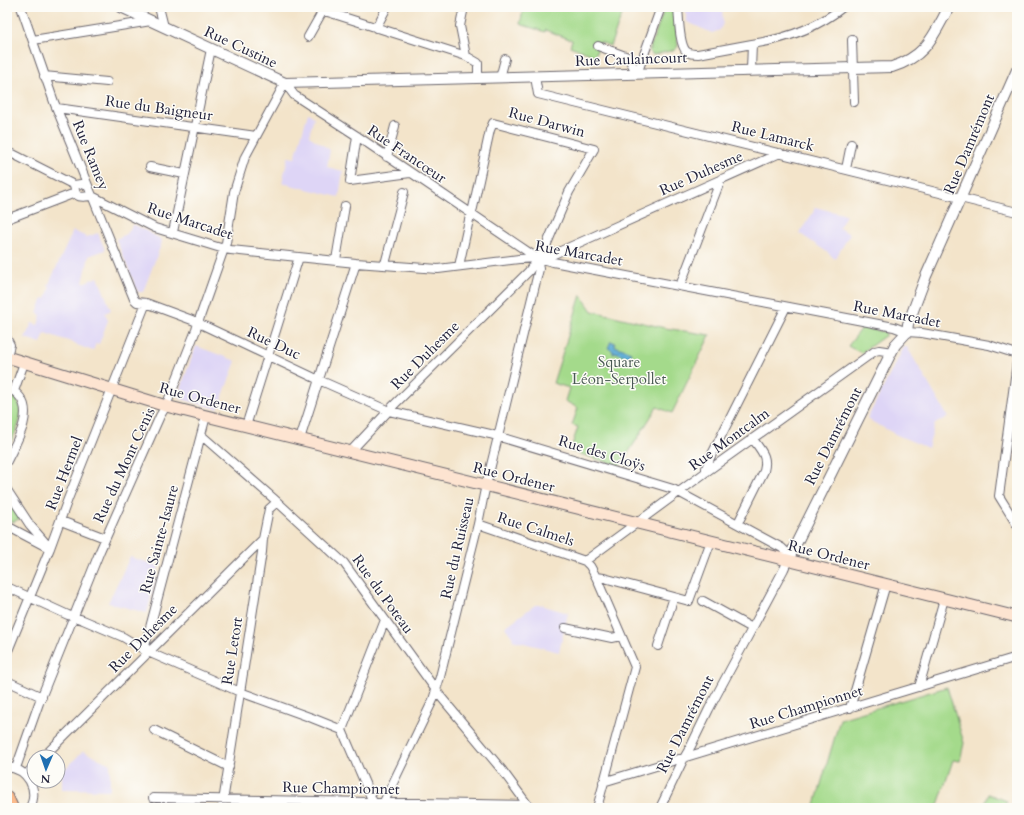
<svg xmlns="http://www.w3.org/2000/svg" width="1024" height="815" font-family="Cardo,serif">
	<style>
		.built { fill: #ded5f6 }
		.green { fill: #a4da8b; stroke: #637e63 }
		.water { fill: #5aaad4; stroke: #3e6688 }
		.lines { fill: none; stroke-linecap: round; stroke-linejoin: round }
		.minor-casing { stroke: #6b666d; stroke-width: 10 }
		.tertiary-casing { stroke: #6b666d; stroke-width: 12 }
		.secondary-casing { stroke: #6b666d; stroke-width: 13 }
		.primary-casing { stroke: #6b666d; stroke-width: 14 }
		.minor { stroke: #fff; stroke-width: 8 }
		.tertiary { stroke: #fff; stroke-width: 10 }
		.secondary { stroke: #fde4d1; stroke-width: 11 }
		.primary { stroke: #fbbb8d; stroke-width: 12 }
		.labels { text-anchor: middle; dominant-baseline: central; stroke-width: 3; stroke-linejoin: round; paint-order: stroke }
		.street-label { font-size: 15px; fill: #22223b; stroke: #fdfcf7 }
		.park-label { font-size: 15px; fill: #495953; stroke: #fdfcf7 }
	</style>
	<rect width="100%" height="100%" fill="#fdfcf7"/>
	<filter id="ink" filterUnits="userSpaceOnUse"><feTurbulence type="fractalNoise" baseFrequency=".025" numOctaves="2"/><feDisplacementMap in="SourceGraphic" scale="8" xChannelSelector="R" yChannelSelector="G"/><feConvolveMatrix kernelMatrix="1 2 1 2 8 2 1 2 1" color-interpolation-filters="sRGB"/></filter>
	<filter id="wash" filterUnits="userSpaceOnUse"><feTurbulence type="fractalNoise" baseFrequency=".012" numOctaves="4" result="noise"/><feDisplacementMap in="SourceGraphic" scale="16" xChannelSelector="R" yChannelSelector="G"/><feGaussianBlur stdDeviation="0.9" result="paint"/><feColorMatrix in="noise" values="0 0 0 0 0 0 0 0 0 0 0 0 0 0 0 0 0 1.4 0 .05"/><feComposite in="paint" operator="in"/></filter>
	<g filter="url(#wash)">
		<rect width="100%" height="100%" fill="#f3e4ca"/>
		<path class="built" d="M685,7h37l1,16 -3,7 -8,3 -25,-11z
			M308,113l6,4 -5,19 21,14 -3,17 16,4 -4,26 -57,-14 6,-26 7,1z
			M815,207l31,8 -7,13 11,6 -15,25 -8,-7 -28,-19 14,-20z
			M133,224l28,15 1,3 -19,50h-5l-22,-53 11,-5z
			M73,231l14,6 11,-4 7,17 -16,6 -6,27 15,-6 13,33 -6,3 3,7 -9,24 -3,-1 -3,8 -16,-6v-1l-32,-11 -4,10 -16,-5 7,-15 6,2 3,-10 -4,-2 6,-15 3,1 4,-12 -2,-1z
			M196,346l40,15 -18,48 -37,-10 -3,-4z
			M904,347h3l41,70 -13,7 -7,24 -31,-13 -30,-16z
			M130,557l29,9 -12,47 -39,-10z
			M542,603l2,3 24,7 -9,39 -47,-12 1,-2 -8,-11 30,-22h7z
			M83,751l27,13v26l-48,-1v-17z
			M77,805h38v3h-38z"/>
		<path class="green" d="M524,7h101l-15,39 -10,-4 -5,14 -25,-10 2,-6 -27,-10v2l-25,-8z
			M665,7h9v2l4,37 -3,4 -22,5 -4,-4z
			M581,295l11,16 73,17 45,7 -38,78 -15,-6 -37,59 -50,-15 8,-24 -6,-2 6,-17 -13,-7 4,-13 -16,-5z
			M862,328l23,4 1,3 -25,18c-4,-3 -9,-4 -13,-7z
			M7,395l1,4h3l3,-2c16,15 0,37 -7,53z
			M7,498l14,20 -8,4 -6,-2z
			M947,687l17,56 -4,18 -7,-1 -16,48h-123l26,-89z
			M988,794l19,7 -3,7h-21z"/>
		<path class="water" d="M611,341l4,2v3l16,6 -1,6 -15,-6 -1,2h-1v-3l-5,-3z"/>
	</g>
	<g filter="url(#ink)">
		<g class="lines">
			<g class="minor-casing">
				<path id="minor" d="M21,7l33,95 80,197 3,3 9,1 46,17 127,60 70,31 101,23 183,55 109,59 5,5 1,7 -4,9 -75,140 -18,37 -7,12 -24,50
					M159,7l5,20
					M312,7l154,49 12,7v15
					M464,7l-4,19 6,30
					M678,7c1,10 1,37 8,44 3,3 7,3 12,3l54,-10
					M376,28l11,-21
					M308,37l17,-30
					M33,40l118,-19
					M852,40l2,62
					M598,46l30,11 9,17
					M751,70l1,-26c33,-5 65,-16 91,-37
					M637,74l24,-67
					M44,76l63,6
					M535,77l3,17 479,118
					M500,78l5,-19
					M57,108l199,28
					M357,136l-7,45 60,-8
					M7,151l67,34 7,-1 7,2
					M387,157l8,-31
					M150,167l34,7
					M846,169l5,-25
					M74,185c2,16 7,11 18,11l63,32 69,21 7,1 125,13 82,6 81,-10 18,-1 16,4 341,65 13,5 15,1 67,12 28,9
					M7,219l68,-26
					M173,232l38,-183
					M336,260l9,-54
					M385,264l19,-72
					M680,286l41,-107
					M7,339l3,6 -3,11
					M1017,362l-18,134 18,29
					M7,390c6,0 9,2 13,7 14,18 -5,47 -13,64
					M14,391l10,-28
					M246,426l53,-169
					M201,435l72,63 71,65 97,134 61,73 28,38
					M300,439l56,-176
					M350,452l44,-47 135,-134 17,-25 23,-54 25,-43 -101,-26 -3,7 -17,78 -4,12 -10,46
					M706,472v-4l4,-10 76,-151
					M7,490l23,35 20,23
					M740,519l24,-48c4,-15 -3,-20 -11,-32
					M61,521l44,17
					M478,524l107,37 5,5 6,11 39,90 -38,141
					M7,526l38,20
					M585,561l121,-89 169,-121 4,-1 13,2
					M596,577l8,1 85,23 22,-60
					M7,587l61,28 15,5 40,17 25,15 92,40 72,26 30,12 31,72
					M703,601l49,27
					M565,628l47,10 9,-2
					M658,646l16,-49
					M144,650l62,-234
					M7,653l43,-105 18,-49 78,-196
					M7,681l35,16
					M919,687l25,-88
					M850,708l36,-124
					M154,730l75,37
					M342,730l43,-110
					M43,757l220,-218
					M7,767c21,2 32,22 23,41
					M16,768l23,-65 61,-152 60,-135 6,-10 30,-76 4,-13 26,-74 8,-51 11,-35 40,-74 9,12 63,41 180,122 17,-4 226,-101
					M26,775l8,-9
					M603,782l414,-125
					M153,798l375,7
					M237,800l10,8
					M222,808l40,-256 1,-13 6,-30 8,-7
					M381,808l52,-108 7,-23 38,-153 6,-30 55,-225 -2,-11"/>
			</g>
			<g class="tertiary-casing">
				<path id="tertiary" d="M121,7l164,76 607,-16c35,-11 41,-31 57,-60
					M788,560l107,-215 12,-13 1,-8 18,-48 91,-206"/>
			</g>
			<g class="secondary-casing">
				<path id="secondary" d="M7,357l159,49 851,211"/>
			</g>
			<g class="primary-casing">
				<path id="primary" d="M7,797l5,11"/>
			</g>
			<use href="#minor" class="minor"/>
			<use href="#tertiary" class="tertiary"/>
			<use href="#secondary" class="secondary"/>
			<use href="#primary" class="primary"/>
		</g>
	</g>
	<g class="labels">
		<g class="street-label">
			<text transform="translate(241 47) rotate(25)">Rue Custine</text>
			<text transform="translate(631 59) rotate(-2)">Rue Caulaincourt</text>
			<text transform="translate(159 108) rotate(8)">Rue du Baigneur</text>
			<text transform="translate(547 122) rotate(15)">Rue Darwin</text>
			<text transform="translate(773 136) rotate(14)">Rue Lamarck</text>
			<text transform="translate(969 144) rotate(-67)">Rue Damrémont</text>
			<text transform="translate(407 154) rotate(34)">Rue Francœur</text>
			<text transform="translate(91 155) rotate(68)">Rue Ramey</text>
			<text transform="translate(701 173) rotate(-24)">Rue Duhesme</text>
			<text transform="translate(190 221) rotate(18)">Rue Marcadet</text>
			<text transform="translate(579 253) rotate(10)">Rue Marcadet</text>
			<text transform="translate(897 314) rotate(11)">Rue Marcadet</text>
			<text transform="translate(274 343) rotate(25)">Rue Duc</text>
			<text transform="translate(425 355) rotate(-45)">Rue Duhesme</text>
			<text transform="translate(200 398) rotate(15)">Rue Ordener</text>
			<text transform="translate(833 436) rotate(-63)">Rue Damrémont</text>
			<text transform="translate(729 439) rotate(-36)">Rue Montcalm</text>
			<text transform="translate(602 453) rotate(17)">Rue des Cloÿs</text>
			<text transform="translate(124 465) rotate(-65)">Rue du Mont Cenis</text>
			<text transform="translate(64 473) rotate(-69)">Rue Hermel</text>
			<text transform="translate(514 477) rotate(14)">Rue Ordener</text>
			<text transform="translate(536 529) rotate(18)">Rue Calmels</text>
			<text transform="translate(159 539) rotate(-75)">Rue Sainte-Isaure</text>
			<text transform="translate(457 548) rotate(-77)">Rue du Ruisseau</text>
			<text transform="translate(829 555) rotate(14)">Rue Ordener</text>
			<text transform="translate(383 594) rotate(54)">Rue du Poteau</text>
			<text transform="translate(143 638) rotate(-45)">Rue Duhesme</text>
			<text transform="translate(232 651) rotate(-81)">Rue Letort</text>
			<text transform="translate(806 707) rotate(-17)">Rue Championnet</text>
			<text transform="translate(685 724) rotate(-63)">Rue Damrémont</text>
			<text transform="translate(341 788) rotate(1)">Rue Championnet</text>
		</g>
		<g class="park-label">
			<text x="619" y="362">Square<tspan x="619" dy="17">Léon-Serpollet</tspan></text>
		</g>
	</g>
	<rect width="1024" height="815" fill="none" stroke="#fdfcf7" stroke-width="24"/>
	<g transform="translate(46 769) rotate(182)"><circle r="19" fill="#fdfcf7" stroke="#a5a5ac"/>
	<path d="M0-3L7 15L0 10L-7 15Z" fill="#1f6fb2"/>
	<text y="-6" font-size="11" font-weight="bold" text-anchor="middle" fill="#22223b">N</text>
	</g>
</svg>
